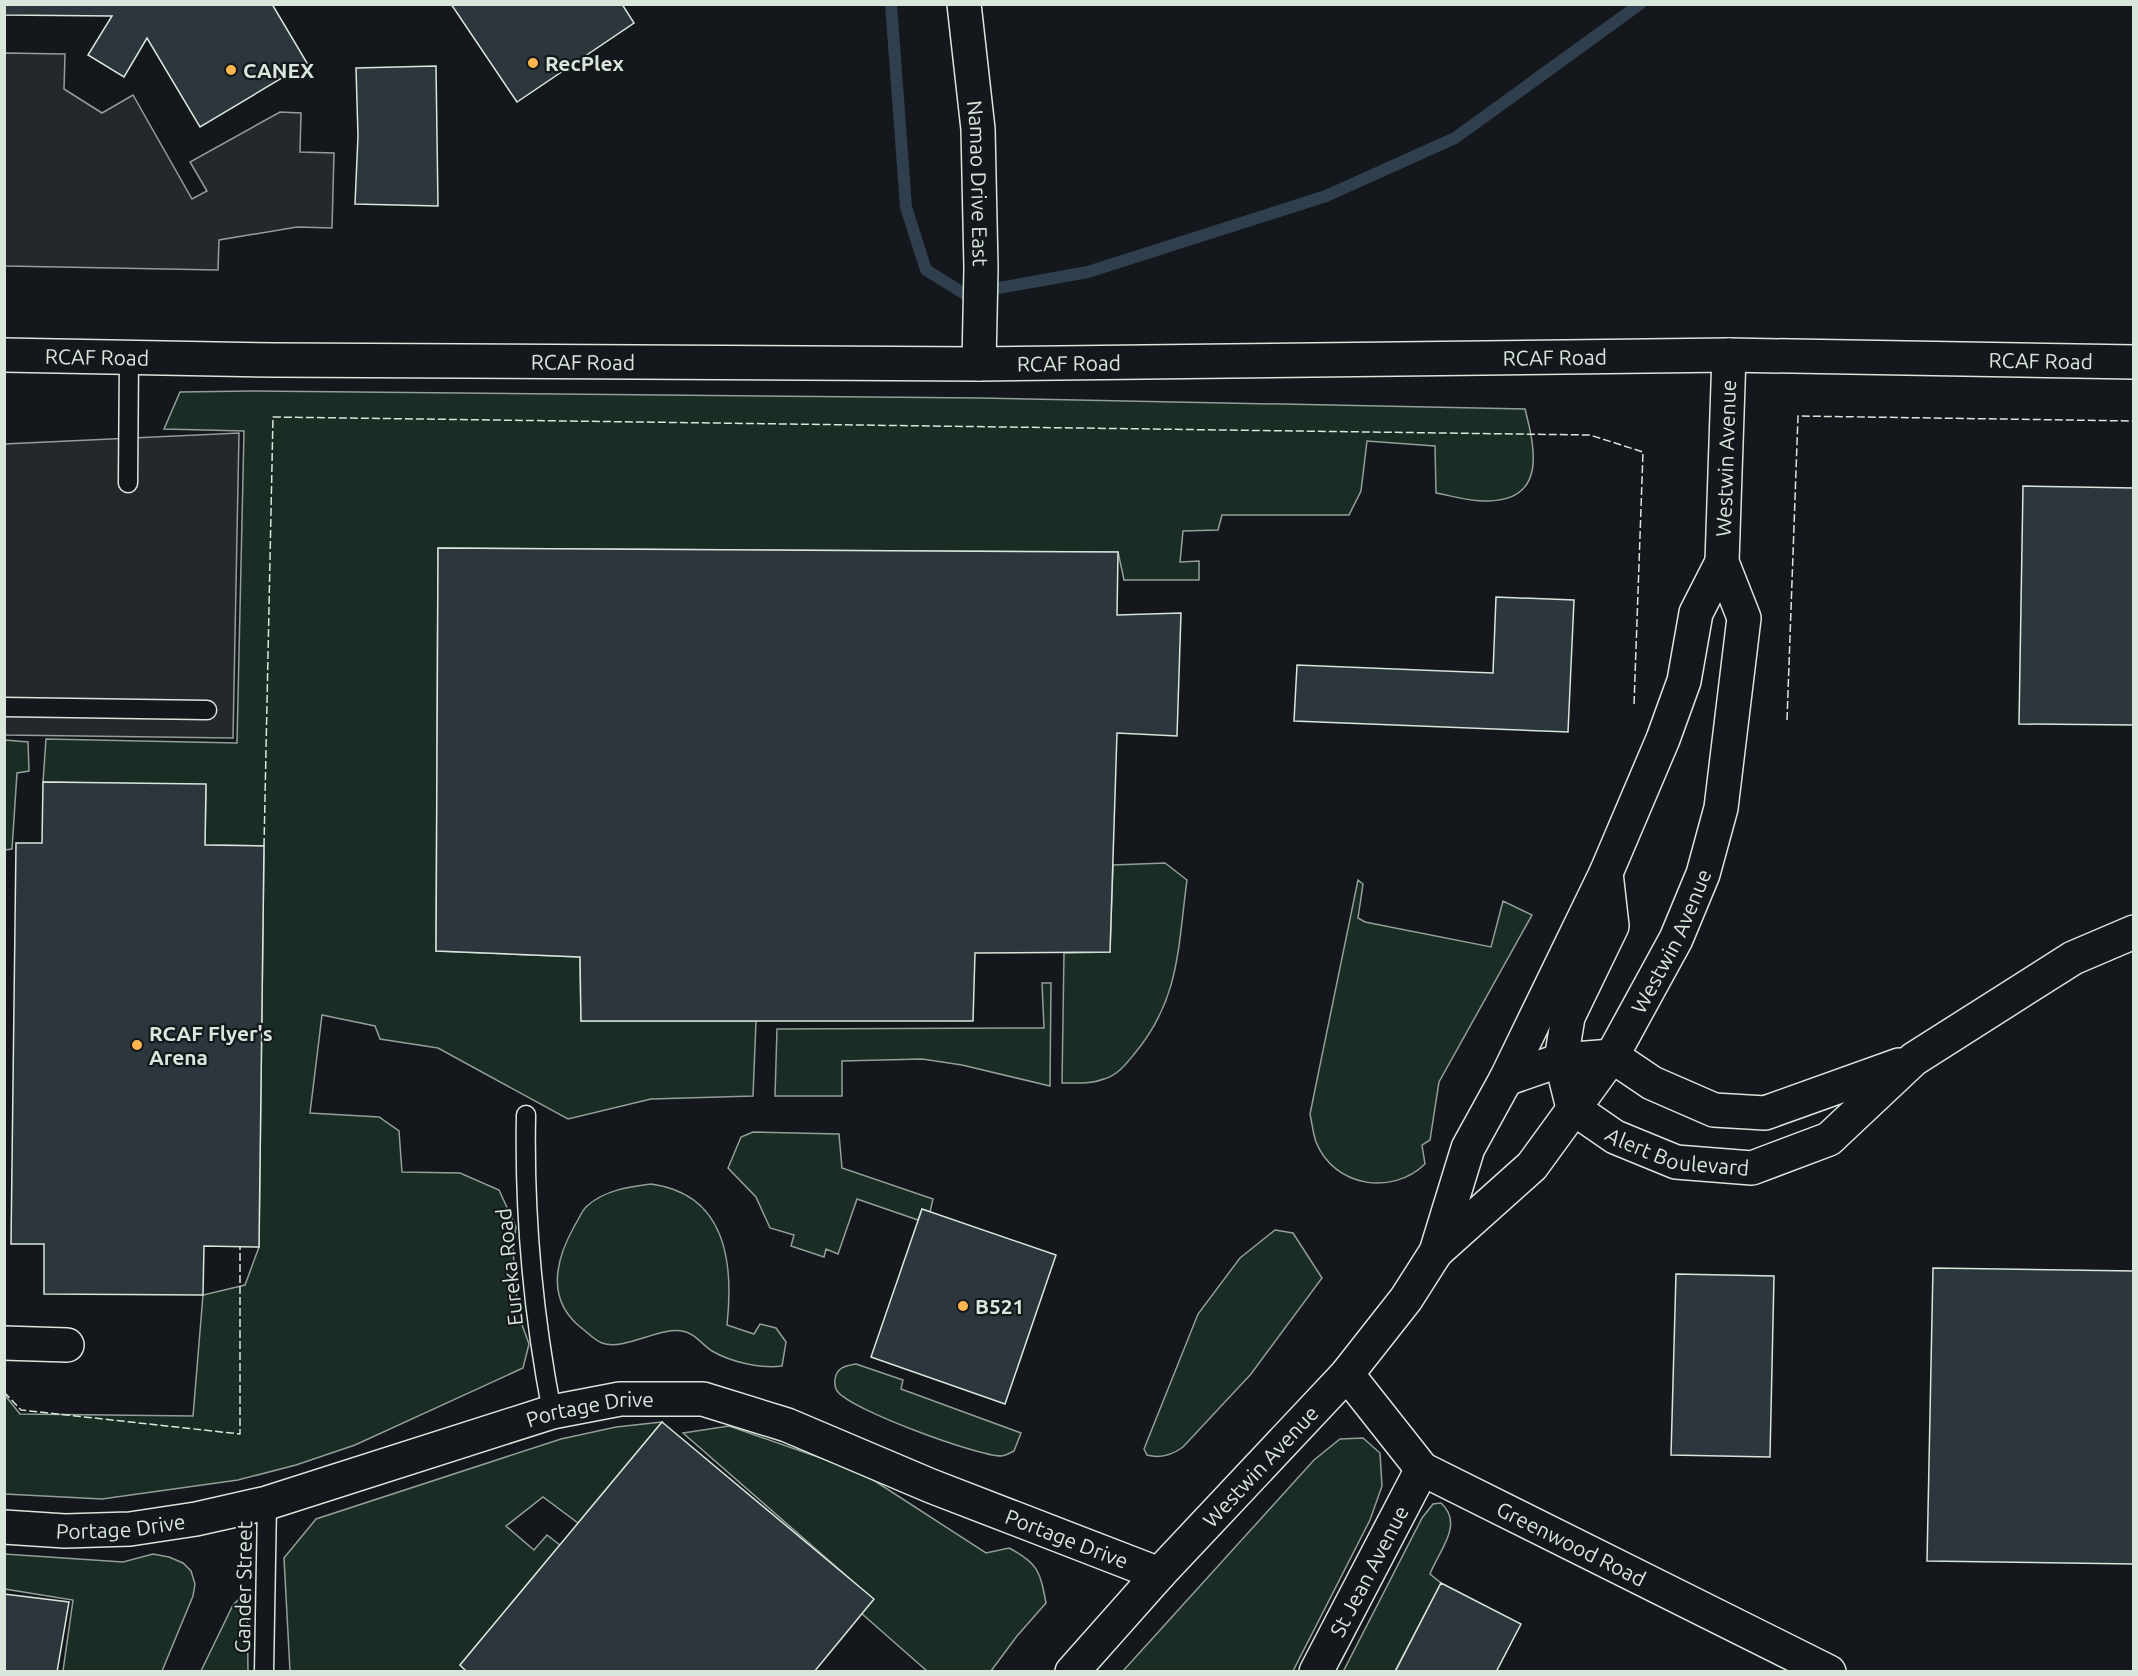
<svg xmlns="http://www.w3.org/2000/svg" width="2138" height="1676" font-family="Ubuntu,sans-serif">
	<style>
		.green { fill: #1a2d24; stroke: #939e99; stroke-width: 1.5 }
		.parking { fill: #24282b; stroke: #939e99; stroke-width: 1.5 }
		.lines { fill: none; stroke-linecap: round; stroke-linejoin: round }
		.stream { stroke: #2f3f4d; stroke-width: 12 }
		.building { fill: #2c363c; stroke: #d8e6dc; stroke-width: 1.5 }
		.lane-casing { stroke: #d8e6dc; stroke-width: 21 }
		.street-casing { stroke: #d8e6dc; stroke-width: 36 }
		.secondary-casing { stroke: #d8e6dc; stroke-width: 36 }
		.lane { stroke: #14181c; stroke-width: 18 }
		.street { stroke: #14181c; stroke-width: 33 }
		.secondary { stroke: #14181c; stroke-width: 33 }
		.fence { stroke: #d8e6dc; stroke-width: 1.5; stroke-dasharray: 8 3; stroke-linecap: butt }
		.poi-dot { fill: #ffb74d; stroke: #14181c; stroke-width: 2 }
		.labels { text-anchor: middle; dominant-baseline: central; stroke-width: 4.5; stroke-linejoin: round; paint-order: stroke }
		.poi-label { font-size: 21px; font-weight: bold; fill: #d8e6dc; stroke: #14181c; text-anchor: start }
		.street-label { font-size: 21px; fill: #d8e6dc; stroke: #14181c }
	</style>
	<rect width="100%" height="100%" fill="#14181c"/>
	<path class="green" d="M251,391l729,7 545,11c10,39 22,91 -37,92 -17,1 -35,-5 -52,-8l-1,-47 -68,-5 -6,50 -12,24h-127l-4,15 -35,1 -3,31 19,-1v19h-75l-6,-28 -680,-4 -2,403 144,6 1,64h175l-3,75 -102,3 -83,20 -130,-71 -58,-9 -5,-13 -53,-11 -12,98 69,4 20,14 3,41 58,1 39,17 17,37 -3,19 2,38 5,35 9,25 -6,24 -168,77 -59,20 -58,15 -136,19 -97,-5 -1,-100 16,20 173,2 10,-121 42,-10 14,-38 5,-401 -59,-1 1,-60 -163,-3 3,-43 191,4 7,-312 -80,-2 16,-37z
		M5,740l23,2 1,29 -12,2 -5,76 -7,1z
		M1165,863l22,17c-9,66 -7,119 -52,173 -9,11 -17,22 -31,26 -13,5 -28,4 -42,4l2,-130 46,-1 3,-87z
		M1358,880l5,4 -5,34 7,4 126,25 12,-46 29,14 -93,167 -9,58 -8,5 3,19c-33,32 -91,23 -109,-22 -3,-9 -4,-19 -6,-28z
		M1042,983h9l-1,103 -88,-21 -40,-6 -80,2v35h-67l2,-67 267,-1z
		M753,1132l86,2 3,34 91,31 -3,13 -8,-3 -4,11 -61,-21 -19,55 -12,-5 -2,8 -33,-11 3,-11 -24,-7 -14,-31 -28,-29 13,-31z
		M651,1184c75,10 83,78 76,141l27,9 6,-10 16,4 10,14 -4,24c-21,3 -51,-4 -70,-15 -10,-6 -17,-18 -30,-20 -23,-4 -58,20 -80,12 -6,-2 -13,-9 -18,-13 -38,-28 -30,-68 -9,-105 4,-6 7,-15 12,-19 18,-16 41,-19 64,-22z
		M1275,1230l18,3 29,45 -71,96 -68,73c-11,8 -22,12 -36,8l-3,-6 54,-135 42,-56z
		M856,1364l47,16 -2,9 120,44 -7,18c-4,2 -9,5 -13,5 -24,0 -149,-46 -163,-64 -4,-4 -3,-9 -3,-13 2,-12 11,-13 21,-15z
		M662,1422l-84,101 -35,-26 -37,29 28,24 13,-15 13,10 -100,120 7,6h-177l-6,-113 32,-39 245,-80 55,-12z
		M729,1426l132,46 125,81 23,-5c29,15 31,23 37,55l-29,33 -26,35h-64l-66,-58 12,-14 -190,-166z
		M1363,1438l17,15 2,33 -12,34 -77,151h-170l191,-211 26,-21z
		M1441,1503c23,21 -1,46 -11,71l11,9 -46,88 -52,1 79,-154 11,-14z
		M4,1554l119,8 30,-8 16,3 14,6 8,8 4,13 -2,12 -31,75h-99l10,-71 -68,-11z
		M247,1591l1,80h-47l32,-66z"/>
	<path class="parking" d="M5,53l60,1 -1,35 38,24 31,-18 59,104 15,-8 -17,-29 90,-50 21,1 -1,39 34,1 -2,75 -35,-1 -78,13 -1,30 -213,-4z
		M239,433l-6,305 -228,-3 -1,-291z"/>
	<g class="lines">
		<path class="stream" d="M891,4l15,203 20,63 39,24 123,-22 238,-76 129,-58 185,-134"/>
	</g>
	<path class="building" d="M4,4h268l35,59 -107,64 -53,-89 -23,39 -36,-22 24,-39 -108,-1z
		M451,4h171l12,19 -117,79z
		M436,66l2,140 -83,-2 3,-68 -2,-68z
		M2023,486l111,2v237l-115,-1z
		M438,548l680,4 -1,63 64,-2 -4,123 -60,-3 -7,219 -135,1 -2,68h-392l-1,-64 -144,-6z
		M1496,597l78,3 -6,132 -274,-11 3,-56 196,8z
		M43,782l163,2 -1,61 59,1 -5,401 -55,-1 -1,49 -159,-1v-50h-33l5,-401h26z
		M922,1209l134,46 -51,149 -134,-47z
		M1933,1268l201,3v293l-207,-3z
		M1676,1274l98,2 -4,181 -99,-2z
		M662,1422l212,177 -60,73h-347l-7,-7z
		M1441,1583l80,41 -25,48h-101z
		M4,1594l65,8 -12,70h-53z"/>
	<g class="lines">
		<g class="lane-casing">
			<path id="lane" d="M128,483l1,-126
				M4,707l203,3
				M526,1115c-2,100 7,199 26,297
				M264,1672l3,-169"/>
		</g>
		<g class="street-casing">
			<g id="street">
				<path id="s1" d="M964,4l14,125 3,139 -2,96"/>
				<path id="s2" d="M1606,873l6,53 -44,91 -7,43 12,48 42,29 61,25 76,6 77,-29 85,-80 159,-101 61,-26"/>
				<path d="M1506,1079l55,-19 51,-4 40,27 62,27 51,3 134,-48"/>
				<path id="s3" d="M1437,1251l95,-85 80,-110 64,-117 27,-65 18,-66 23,-190 -22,-56 7,-207"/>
				<path d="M4,1343l63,2"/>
				<path id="s4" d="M1347,1374l75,95 407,203"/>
				<path id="s5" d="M4,1527l61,4 65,-2 66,-10 71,-16 285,-91 68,-13h83l84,26 144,61 228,88"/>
				<path id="s6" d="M1072,1672l87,-98 188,-200 59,-75 30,-47 32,-104 38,-69 100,-206 57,-134 21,-58 12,-68 26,-51"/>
				<path id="s7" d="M1316,1672l106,-203"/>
			</g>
		</g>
		<g class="secondary-casing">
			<g id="secondary">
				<path id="s8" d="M4,355l270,5 705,4 750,-9 405,7"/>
			</g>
		</g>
		<use href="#lane" class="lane"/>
		<use href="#street" class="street"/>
		<use href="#secondary" class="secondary"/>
		<path class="fence" d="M1787,720l11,-304 336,5
			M264,846l9,-429 1317,18 53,17 -9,253
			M4,1392l17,18 219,24v-188"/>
	</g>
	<g class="poi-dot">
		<circle cx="533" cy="63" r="6"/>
		<circle cx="231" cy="70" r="6"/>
		<circle cx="137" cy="1045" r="6"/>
		<circle cx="963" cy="1306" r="6"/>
	</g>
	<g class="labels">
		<g class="poi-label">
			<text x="545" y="63">RecPlex</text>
			<text x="243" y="70">CANEX</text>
			<text x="149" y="1033">RCAF Flyer's<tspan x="149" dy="24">Arena</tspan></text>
			<text x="975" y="1306">B521</text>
		</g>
		<g class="street-label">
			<text stroke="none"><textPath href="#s1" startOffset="180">Namao Drive East</textPath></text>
			<text stroke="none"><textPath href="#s8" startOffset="93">RCAF Road</textPath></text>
			<text stroke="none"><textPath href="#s8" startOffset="1551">RCAF Road</textPath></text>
			<text stroke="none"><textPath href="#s8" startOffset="2037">RCAF Road</textPath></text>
			<text stroke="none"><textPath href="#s8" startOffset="579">RCAF Road</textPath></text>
			<text stroke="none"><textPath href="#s8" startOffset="1065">RCAF Road</textPath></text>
			<text stroke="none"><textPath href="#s3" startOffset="891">Westwin Avenue</textPath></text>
			<text stroke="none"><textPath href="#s3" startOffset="393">Westwin Avenue</textPath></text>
			<text stroke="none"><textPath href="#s2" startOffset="364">Alert Boulevard</textPath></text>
			<text transform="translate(509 1267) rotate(-96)">Eureka Road</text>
			<text stroke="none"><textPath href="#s5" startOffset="603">Portage Drive</textPath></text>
			<text stroke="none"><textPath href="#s6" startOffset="279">Westwin Avenue</textPath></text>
			<text stroke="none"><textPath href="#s5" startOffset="117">Portage Drive</textPath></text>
			<text stroke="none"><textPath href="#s5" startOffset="1107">Portage Drive</textPath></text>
			<text stroke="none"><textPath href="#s4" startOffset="288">Greenwood Road</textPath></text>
			<text stroke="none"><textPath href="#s7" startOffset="114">St Jean Avenue</textPath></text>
			<text transform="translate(243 1587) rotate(-89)">Gander Street</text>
		</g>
	</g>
	<rect width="2138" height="1676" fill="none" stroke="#d8e6dc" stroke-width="12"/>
</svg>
